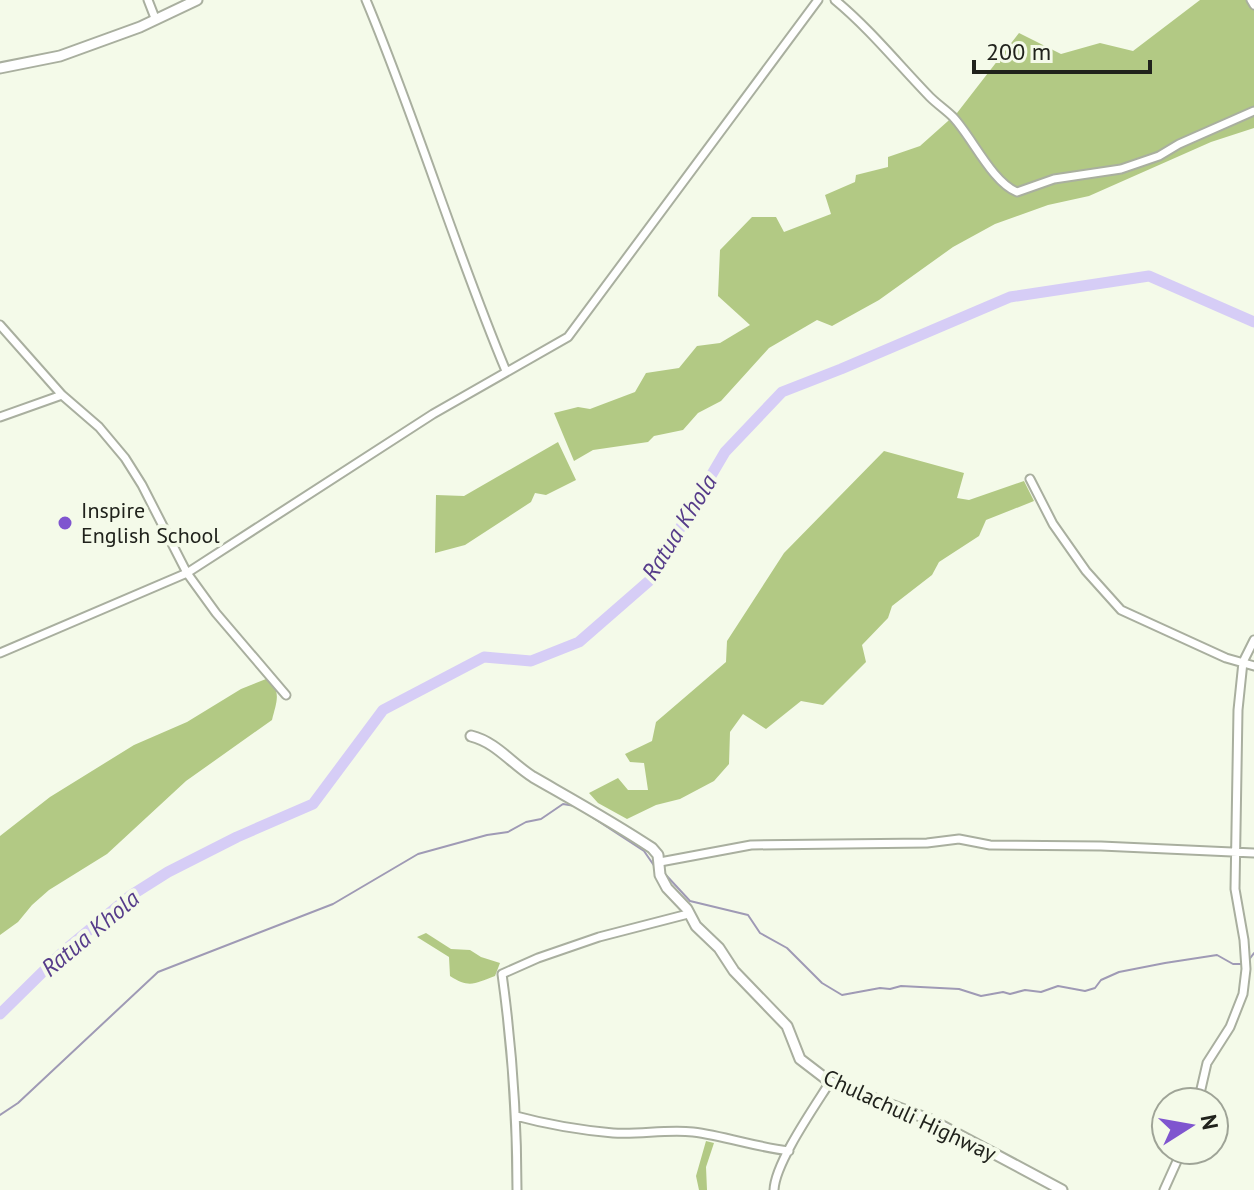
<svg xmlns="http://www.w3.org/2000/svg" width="1254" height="1190" font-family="'PT Sans',sans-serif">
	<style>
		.forest { fill: #b2c984 }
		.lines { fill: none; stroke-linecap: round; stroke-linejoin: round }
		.stream { stroke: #9f9ab5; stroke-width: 2 }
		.river { stroke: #d6cdf6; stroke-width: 11 }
		.street-casing { stroke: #a9af9f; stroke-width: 11 }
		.secondary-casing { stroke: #a9af9f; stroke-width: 13 }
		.street { stroke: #fff; stroke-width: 7 }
		.secondary { stroke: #fff; stroke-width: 9 }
		.poi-dot { fill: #7f55cf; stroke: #f4fae9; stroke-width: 3 }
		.labels { text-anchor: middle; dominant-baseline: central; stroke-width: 8; stroke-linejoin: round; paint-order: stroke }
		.poi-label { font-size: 22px; fill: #20221c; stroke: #f4fae9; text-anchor: start }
		.street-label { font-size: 22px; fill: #20221c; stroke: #f4fae9 }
		.water-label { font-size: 24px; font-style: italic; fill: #563c8a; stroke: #f4fae9 }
	</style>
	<rect width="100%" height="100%" fill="#f4fae9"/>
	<path class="forest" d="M1200,0h54v128l-43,14 -122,54 -41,9 -53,19 -42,23 -74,53 -47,26 -15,-6 -48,28 -48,53 -23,12 -15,17 -29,6 -6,6 -55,8 -19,11 -20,-48 24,-6 12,2 45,-17 11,-19 33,-5 18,-22 23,-3 30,-18 -32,-29 2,-46 32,-33h24l8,15 47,-18 -6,-19 30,-13 1,-7 32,-8v-10l32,-11 37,-33 62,-80 42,21 39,-11 33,8z
		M558,442l18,38 -30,15 -11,-2 -4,9 -66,43 -30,8 1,-58 28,1z
		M884,451l80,22 -7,25 12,2 55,-19 10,20 -48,19 -7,16 -40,26 -7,13 -40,31 -4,12 -26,27 4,17 -43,43 -22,-4 -35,28 -23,-15 -13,18 -1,32 -15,17 -34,18 -24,6 -29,14 -29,-16 -9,-10 29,-15 10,12h20l-4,-27 -14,-1 -5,-8 27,-13 4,-19 70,-60 1,-21 57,-88z
		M266,679c17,11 10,24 6,41l-86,61 -79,73 -58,36 -17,15 -14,17 -18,13v-99l50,-39 84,-52 53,-23 54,-33z
		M426,933l25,16 19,1 11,7 19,6 -5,13c-20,7 -25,13 -45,0l-1,-19 -32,-20z
		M706,1141l8,2 -8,24 1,23h-8l-3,-14z"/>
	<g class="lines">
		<path class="stream" d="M665,874l25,27 58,14 12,18 27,15 35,35 20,12 38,-7 10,1 11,-3 58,3 22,7 22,-4 7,2 15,-4 16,2 17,-6 27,5 10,-3 6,-8 18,-8 46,-9 52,-8 16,9h8
			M1248,961l6,-8
			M0,1115l18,-12 140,-131 175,-68 85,-50 69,-19 21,-3 18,-10 15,-3 22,-15 12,2 69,45 11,16"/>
		<path class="river" d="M0,1014l65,-64 65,-54 38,-24 69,-35 76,-33 70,-94 101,-53 47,4 48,-19 70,-61 76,-129 57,-60 59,-23 169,-72 139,-21 105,46"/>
		<g class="street-casing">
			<path id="street" d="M148,0l7,18
				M366,0c51,122 89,249 140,371
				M835,0c35,29 63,64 95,97 7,7 16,13 23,20 19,20 39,65 64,75l37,-13 67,-10 38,-13 20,-12 75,-33
				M1251,0l3,5
				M0,325l62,70 37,32 26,31 17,27 45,88 29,40 70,82
				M0,417l62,-22
				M1030,479l23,45 33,47 35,39 105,48 28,8
				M0,653l187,-80 246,-159 135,-77 250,-337
				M660,862l91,-17 176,-2 32,-4 31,6 111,1 153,7
				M1198,1102l9,-39 23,-36 13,-33 3,-25 -2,-29 -9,-51 3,-179 5,-48 11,-22
				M516,1116c33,9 64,14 97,17 26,2 53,-4 80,-1 32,4 63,15 96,19
				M517,1190c0,-73 -5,-144 -15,-216l36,-16 61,-21 89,-23
				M774,1190c1,-27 41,-84 56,-108
				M1164,1190l18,-40"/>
		</g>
		<g class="secondary-casing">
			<path id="secondary" d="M0,68l60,-12 80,-29 57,-27
				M471,736c25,6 41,28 62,41 40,23 80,45 119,71l6,7 2,20 7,13 20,21 9,17 23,22 15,23 53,55 13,33 30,23 101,38 131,70"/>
		</g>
		<use href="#street" class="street"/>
		<use href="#secondary" class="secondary"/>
	</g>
	<circle class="poi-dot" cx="65" cy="523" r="8"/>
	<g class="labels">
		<g class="poi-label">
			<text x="81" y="510">Inspire<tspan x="81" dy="25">English School</tspan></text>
		</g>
		<g class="street-label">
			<text transform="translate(910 1115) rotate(25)">Chulachuli Highway</text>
		</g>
		<g class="water-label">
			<text transform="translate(679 527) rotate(-58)">Ratua Khola</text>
			<text transform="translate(90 933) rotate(-40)">Ratua Khola</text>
		</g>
	</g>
	<g transform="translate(1190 1126) rotate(79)"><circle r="38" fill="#f4fae9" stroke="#9fa497" stroke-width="2"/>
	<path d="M0-6L14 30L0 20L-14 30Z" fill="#7f55cf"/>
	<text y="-12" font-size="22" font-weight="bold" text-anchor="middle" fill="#20221c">N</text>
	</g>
	<path d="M974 60v12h176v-12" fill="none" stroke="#20221c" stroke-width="4"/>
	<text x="986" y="60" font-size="24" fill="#20221c" stroke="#f4fae9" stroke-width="6" paint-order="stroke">200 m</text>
</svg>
